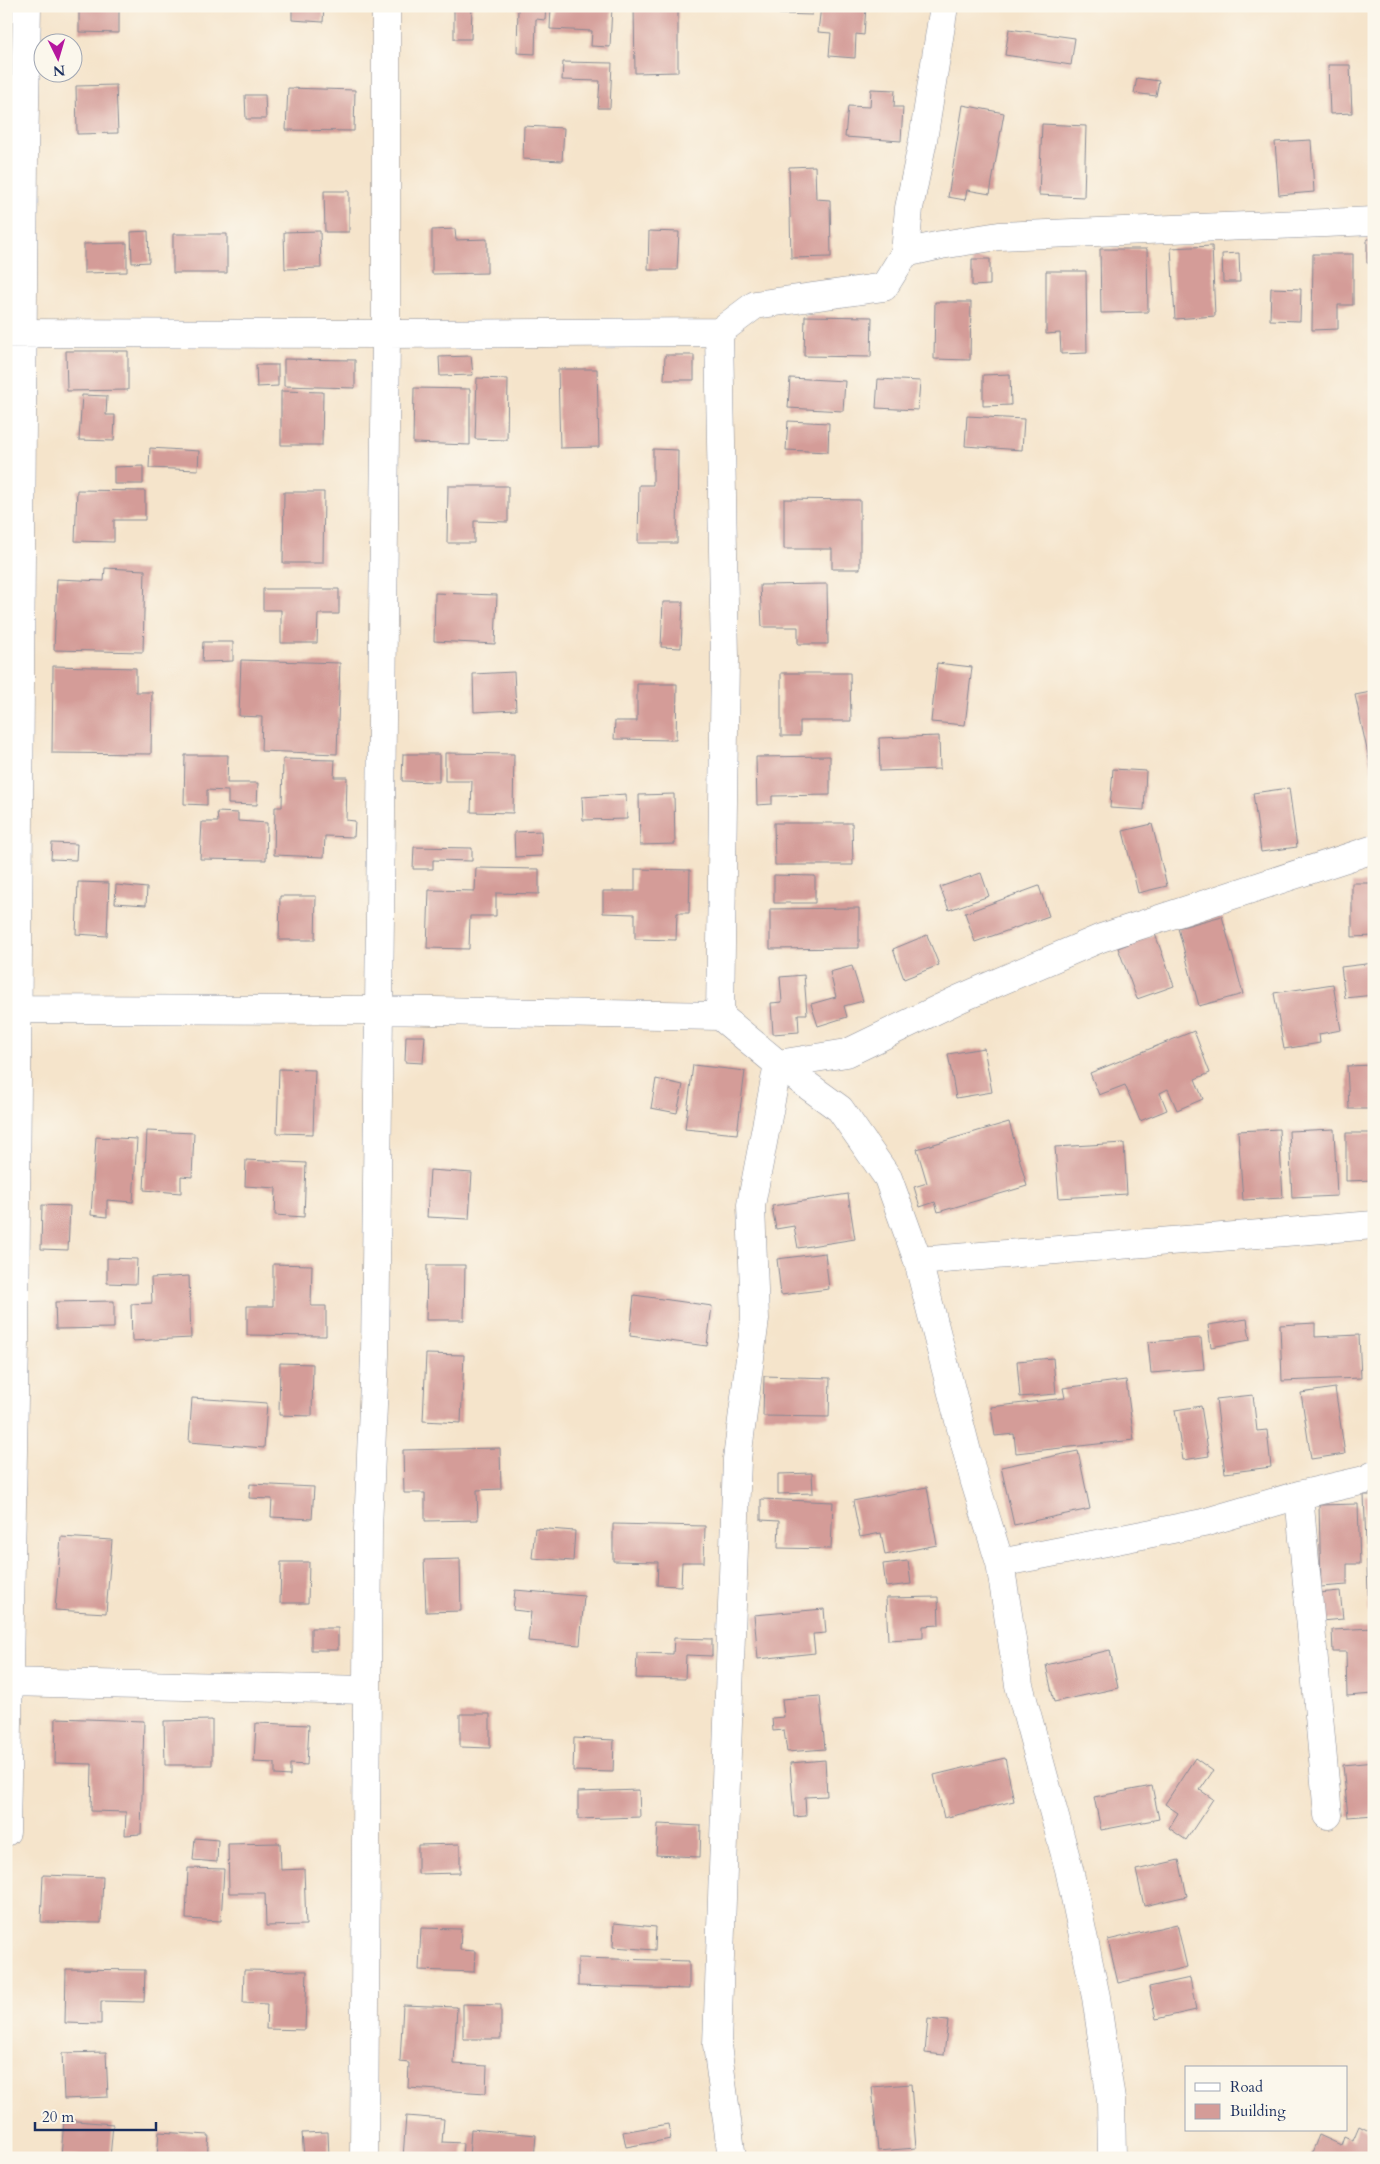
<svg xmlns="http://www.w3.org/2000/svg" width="1380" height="2164" font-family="Cardo,serif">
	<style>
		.building { fill: #d49c98 }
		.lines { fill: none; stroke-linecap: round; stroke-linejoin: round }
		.minor-casing { stroke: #888a94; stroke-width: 29 }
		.minor { stroke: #fff; stroke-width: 28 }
	</style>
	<rect width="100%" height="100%" fill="#fbf7ec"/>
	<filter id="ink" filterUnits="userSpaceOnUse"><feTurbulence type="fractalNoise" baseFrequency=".02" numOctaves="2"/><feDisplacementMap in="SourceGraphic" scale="10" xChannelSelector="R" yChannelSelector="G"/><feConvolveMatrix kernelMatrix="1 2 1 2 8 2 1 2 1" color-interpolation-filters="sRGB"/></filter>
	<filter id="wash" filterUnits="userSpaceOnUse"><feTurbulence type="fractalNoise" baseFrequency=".0096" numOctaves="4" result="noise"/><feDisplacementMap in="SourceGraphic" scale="20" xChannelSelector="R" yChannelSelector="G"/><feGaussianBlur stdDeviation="1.12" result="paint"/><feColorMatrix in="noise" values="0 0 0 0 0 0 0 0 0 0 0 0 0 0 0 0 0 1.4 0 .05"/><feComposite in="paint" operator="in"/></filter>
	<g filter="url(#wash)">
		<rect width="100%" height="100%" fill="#f5e4cb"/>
		<g id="blocks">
			<path class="building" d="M79,6h40v27l-40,-1z
				M292,6h32l-1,16 -31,-2z
				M454,6h18l-1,33h-17z
				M518,6h28l-1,14 -9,-1 -1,35 -18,-1z
				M551,6h61l-2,41 -19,-1 1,-15 -42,-2z
				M634,6h44v66l-43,1z
				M779,6h34l-1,9 -33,-1z
				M821,6h45l-2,29 -8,-1 -1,24 -26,-2 2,-23 -13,-1z
				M1009,29l66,9 -4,27 -66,-10z
				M563,62l49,1 -2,45h-12l2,-27 -38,-1z
				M1328,65h22l2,48 -22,1z
				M1137,78l22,3 -3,15 -22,-3z
				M116,85l2,48 -41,1 -1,-48z
				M288,88l67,2 -1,41 -68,-1z
				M871,89l24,1 -1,17h9l-2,34 -56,-4 3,-31 22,1z
				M245,95h20l1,24h-20z
				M963,105l41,8 -14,81 -23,-4 -2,10 -17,-3z
				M1042,124l44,2 -2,71 -45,-2z
				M524,126l40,2 -2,33 -39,-2z
				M1311,140l3,52 -35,3 -4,-53z
				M815,166l1,33 14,1 1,57 -40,1 -2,-91z
				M324,191h25v41h-24z
				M455,229l1,11 31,-1v34l-55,1v-44z
				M148,231l1,31 -17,1 -1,-31z
				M320,231l1,37 -36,1 -1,-37z
				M649,231l30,1 -2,38h-29z
				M173,234h54v39h-54z
				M1367,239h7v24h-7z
				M127,243v29l-43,1v-29z
				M1212,246l3,70 -40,3 -4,-71z
				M1100,249h47l1,63 -47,1z
				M1239,253l1,29h-17l-1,-28z
				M1313,254h40v51h-15v24l-26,1z
				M972,259h18v26l-18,1z
				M1046,271h40l1,82 -26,1 -1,-21 -14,1z
				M1271,288l30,1 -1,32 -30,-1z
				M935,302h36l-1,58 -36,-1z
				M805,316l67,1 -1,40 -67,-1z
				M66,351h62v39l-61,1z
				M665,355h29v25h-30z
				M471,356l2,19 -33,1 -1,-19z
				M284,359l71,1v28l-71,-2z
				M256,365h22v21l-21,1z
				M558,369h39l2,78 -39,1z
				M1010,374l1,31 -28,1v-31z
				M477,378l31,1 -1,61 -32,-1z
				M790,378l55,3 -2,30 -55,-3z
				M878,379l42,2 -2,29 -42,-2z
				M414,388l56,1v56l-57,-2z
				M281,391l42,1 -1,53h-41z
				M82,395l25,1 -1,19h9l-1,26 -35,-1z
				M967,416l57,3 -2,31 -57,-4z
				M788,421l41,2 -1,29 -42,-2z
				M150,448l49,3 -1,19 -49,-2z
				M653,449l25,1 -1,93h-39l1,-58h14z
				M143,466v18h-29v-17z
				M448,486h60v36l-34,-1v22h-27z
				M77,490l68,1v29h-31v22l-39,-1z
				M284,492h40l-1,71h-40z
				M784,499l76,1v69h-28v-20h-48z
				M105,568l40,2 -2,82 -89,-2 3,-71 47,2z
				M827,584l1,60h-30v-17h-36l-2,-42z
				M263,589h76v25h-21l-1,29h-36v-33h-18z
				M435,593l62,2 -2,49 -61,-3z
				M663,602h20l-2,46 -20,-1z
				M203,642h30v19l-31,1z
				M241,660l99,3 -3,91 -76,-3 1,-34 -23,-1z
				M937,663l35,4 -7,58 -34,-3z
				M53,666l83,2v24h16l-1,62 -99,-1z
				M514,672l2,38 -42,2 -1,-38z
				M781,673h69l1,48h-51v15h-19z
				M637,684h40l-1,56 -62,-1 1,-18h22z
				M1371,692l3,12 -1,73 -18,-82z
				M939,736l1,33 -60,2 -1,-33z
				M445,753l69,1 -1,59 -42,-1 1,-31h-27z
				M403,754h36v28l-37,-1z
				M185,755h43l-1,28h31l-1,22 -29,-1v-13l-21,-1v15l-23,-1z
				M830,756v39l-58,1v8l-15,1 -1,-48z
				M283,759l52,1 -1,17h13l-1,43 9,1 -1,16 -29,-1 -1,21 -50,-2 1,-48h7z
				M1113,769l33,2 -2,39 -34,-2z
				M1289,788l8,59 -36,5 -8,-59z
				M626,794l1,25 -44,1 -1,-23z
				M674,794l1,50 -35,1 -1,-50z
				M217,812l21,1v8l29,2 -1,37 -66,-1 2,-37h16z
				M774,823h78l1,42h-78z
				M1152,824l15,62 -29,7 -15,-62z
				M541,831l1,25 -27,1 -1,-25z
				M52,843l25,1 -1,16 -25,-1z
				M414,847l58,1v13l-39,-1v9h-20z
				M476,868l63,1v25l-43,-1v23h-26l-1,33 -42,-1 2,-58 46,1z
				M635,869l55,1 -1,43h-12l-1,27 -41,-1v-25l-32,-1v-22h32z
				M981,873l8,23 -40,14 -9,-23z
				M774,875l41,1v27h-41z
				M78,882l31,1 -2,53 -31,-2z
				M1352,883h22v53l-22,1z
				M116,885l31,3 -1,17 -31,-2z
				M1039,886l10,30 -74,26 -10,-29z
				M280,896h36l-1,44h-36z
				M859,908v40l-89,1v-40z
				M1222,916l21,78 -44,12 -21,-78z
				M1155,934l19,52 -37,13 -19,-51z
				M927,935l12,30 -35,14 -11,-30z
				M1374,963v32l-29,3 -4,-31z
				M852,966l11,35 -19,5 3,11 -29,9 -7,-22 25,-7 -6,-25z
				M804,975l3,39h-9l1,18 -26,2 -2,-31 11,-1 -2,-25z
				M1333,984l8,46 -22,4 1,9 -36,6 -10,-56z
				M1194,1031l16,42 -15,6 8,20 -26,11 -9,-21 -8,4 7,17 -27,11 -15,-36 -26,10 -9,-22z
				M406,1036h19l-2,27 -18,-1z
				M984,1048l8,44 -36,6 -8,-44z
				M693,1065l52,6 -8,63 -52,-5z
				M1374,1065v44h-25l-2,-43z
				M279,1069l36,1 -2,64 -36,-1z
				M656,1079l27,6 -6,28 -26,-5z
				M1009,1122l18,64 -89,26 -3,-10 -15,5 -6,-20 13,-4 -10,-34z
				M1279,1129l4,69 -40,2 -5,-69z
				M1334,1129l3,67 -45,2 -3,-67z
				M147,1131l47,2 -2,44 -11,-1v17l-37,-3z
				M1346,1133h28v47l-28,1z
				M96,1137l41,2 -4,63 -26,-2v17l-16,-2z
				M1124,1143l3,51 -68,4 -4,-51z
				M246,1160l60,3 -2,54 -29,-2 1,-27 -31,-2z
				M430,1170l42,3 -3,46 -42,-2z
				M848,1194l7,45 -57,9 -4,-22 -18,3 -4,-23z
				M42,1205l28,1 -2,44 -27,-1z
				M825,1253l4,36 -48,6 -4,-36z
				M107,1258l30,1 -1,25 -29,-1z
				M273,1264l39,1 -1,41h15v30l-79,-1v-29h26z
				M427,1265h38l-1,55h-38z
				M189,1276l2,62 -59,3 -1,-37 21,-1 -1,-25z
				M634,1295l78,11 -5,40 -77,-10z
				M114,1301v27l-58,1 -1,-27z
				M1247,1319l3,21 -39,7 -3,-22z
				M1315,1323v14l44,-2 2,43 -79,3 -2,-56z
				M1201,1338l3,31 -53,4 -3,-31z
				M426,1354l38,1 -3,68 -38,-2z
				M1053,1358l3,36 -36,3 -3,-36z
				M280,1363l33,1 -1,52 -33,-1z
				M764,1376l66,2 -1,39 -66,-1z
				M1126,1380l8,60 -118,13 -2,-19 -19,2 -4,-29 74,-9 -2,-10z
				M1335,1388l10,66 -34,5 -10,-66z
				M1253,1395l4,36 10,-1 4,37 -46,6 -9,-74z
				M192,1398l75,5 -3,45 -75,-6z
				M1201,1406l8,50 -26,4 -8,-50z
				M500,1448l1,41 -24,1 1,30 -53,1v-28h-21l-1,-43z
				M1078,1451l12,58 -76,16 -13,-58z
				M812,1473l1,20 -35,1v-20z
				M250,1484l64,3 -2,32 -41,-2 1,-18 -23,-1z
				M927,1487l10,58 -52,10 -4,-22 -21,4 -7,-36z
				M1364,1495h10v120h-5z
				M761,1499l72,3 -2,47 -53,-1 1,-27 -18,-1z
				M1358,1504l2,60h-13v21l-26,2 -2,-82z
				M613,1524l92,2 -1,36h-22l-1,24 -24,-1 1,-23 -45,-1z
				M535,1528l40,3 -2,30 -41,-3z
				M61,1537l51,3 -6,73 -51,-3z
				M460,1559l1,52 -35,1 -2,-52z
				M908,1561l3,23 -25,3 -3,-23z
				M281,1562h28l-1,41h-28z
				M515,1590l69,6 -4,49 -52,-4 3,-29 -18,-2z
				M1340,1591l3,28 -22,2 -2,-28z
				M938,1597l1,28 -16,1v12l-35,2 -2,-42z
				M824,1609l2,24 -13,1 2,19 -57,6 -4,-44z
				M311,1628h27v22h-27z
				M1374,1628v66l-27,2 -1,-44h-13l-1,-22z
				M674,1638l38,1v17l-26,-1 -1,24 -49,-1 1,-25 36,1z
				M1110,1650l8,38 -64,14 -8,-37z
				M820,1696l5,53 -38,3 -3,-22 -11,1 -1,-13 12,-1 -2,-18z
				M460,1714h30v34l-30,-1z
				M56,1718l88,3 -3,113 -16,1 1,-23 -35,-1 1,-47 -37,-1z
				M212,1720v45h-47l-1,-44z
				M256,1723l53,2 -2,40 -17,-1v12l-15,-1v-12l-21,-1z
				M574,1738l40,2 -1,32 -40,-1z
				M1005,1758l9,43 -70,17 -10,-43z
				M1195,1758l18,13 -13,19 13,9 -27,41 -17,-12 9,-15 -13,-9z
				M825,1760l2,36 -22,1 1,19 -12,1 -4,-54z
				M1374,1762v53l-26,2 -5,-52z
				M1152,1786l7,33 -58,11 -7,-33z
				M639,1790l1,27 -62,2v-27z
				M658,1824l43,2 -1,31 -44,-2z
				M195,1838l23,2 -1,22 -24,-2z
				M280,1843l1,27 23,-1 2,56 -40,1 -1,-33h-36l-1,-49z
				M460,1844v29l-42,1v-29z
				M1179,1860l8,36 -43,10 -8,-36z
				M188,1868l36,1 -3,52 -35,-2z
				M43,1875l60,2 -2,46 -60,-1z
				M614,1923l42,4 -1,23 -42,-3z
				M1177,1924l10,43 -69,16 -10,-43z
				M421,1928l40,1 -1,21 15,1 -1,21 -55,-2z
				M578,1958l111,3v28l-111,-3z
				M66,1969l79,1 -1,32 -43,-1v23l-36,-1z
				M244,1970l63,1 -2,59 -39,-1 1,-25 -24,-1z
				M1190,1978l6,32 -40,9 -7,-32z
				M463,2004l38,1v34h-38z
				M403,2005l54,2 -3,57 33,2 -1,27 -78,-5 1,-25 -9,-1z
				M928,2019l20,2 -4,34 -19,-2z
				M106,2052l2,45 -44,2 -2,-46z
				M911,2084l5,64 -38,3 -6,-64z
				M406,2116l38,3 -2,23 21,1 -1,15h-59z
				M64,2120l49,4 -3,34 -49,-2z
				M1374,2121v37h-56l-7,-3 8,-20 22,10 3,-9 9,4 6,-14 10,5z
				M668,2124l3,15 -45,8 -3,-15z
				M471,2129l65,6 -2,23h-65z
				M159,2132l50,3 -2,23h-50z
				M328,2132l1,26h-25l-2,-25z"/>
		</g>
	</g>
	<g filter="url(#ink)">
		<use href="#blocks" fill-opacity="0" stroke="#888a94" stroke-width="1"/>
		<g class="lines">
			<g class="minor-casing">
				<path id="minor" d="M905,253l4,-45 14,-68 21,-134
					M719,332l6,327 -5,357
					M6,333l380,1 333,-2 36,-27 129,-18 21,-34 36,-8 58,-9 375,-15
					M6,1009l373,1 341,6 58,48 62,45 48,69 30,83 56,218 26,84 19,122 50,184 27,128 15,103 1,58
					M918,1261l456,-36
					M1299,1495l29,320
					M1000,1563l203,-40 96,-28 66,-15 9,-5
					M6,1682l361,8
					M6,1832l9,-490 9,-1187 3,-149
					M364,2158l4,-629 7,-173 4,-346 7,-676v-328
					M732,2158l-15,-113 20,-586 18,-140 -4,-114 27,-141 69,-11 112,-54 142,-61 273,-89"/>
			</g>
			<use href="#minor" class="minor"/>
		</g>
	</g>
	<rect width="1380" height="2164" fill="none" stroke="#fbf7ec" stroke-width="25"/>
	<rect x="1185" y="2066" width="162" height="65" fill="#fbf7ec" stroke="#a1a7b3"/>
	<rect x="1195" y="2083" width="25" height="8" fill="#ffffff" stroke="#a1a7b3"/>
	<text x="1230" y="2092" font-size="15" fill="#1b2f5e">Road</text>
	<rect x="1195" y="2104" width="25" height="15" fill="#d49c98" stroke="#a1a7b3"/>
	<text x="1230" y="2116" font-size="15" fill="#1b2f5e">Building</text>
	<g transform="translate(58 58) rotate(175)"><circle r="24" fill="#fbf7ec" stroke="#a1a7b3"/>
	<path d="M0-4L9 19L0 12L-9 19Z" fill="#b5179e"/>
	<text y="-8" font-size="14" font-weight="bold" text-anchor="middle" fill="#1b2f5e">N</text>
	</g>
	<path d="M35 2122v8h121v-8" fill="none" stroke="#1b2f5e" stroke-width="2.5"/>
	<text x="42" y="2122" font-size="15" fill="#1b2f5e" stroke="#fbf7ec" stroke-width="4" paint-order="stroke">20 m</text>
</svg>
